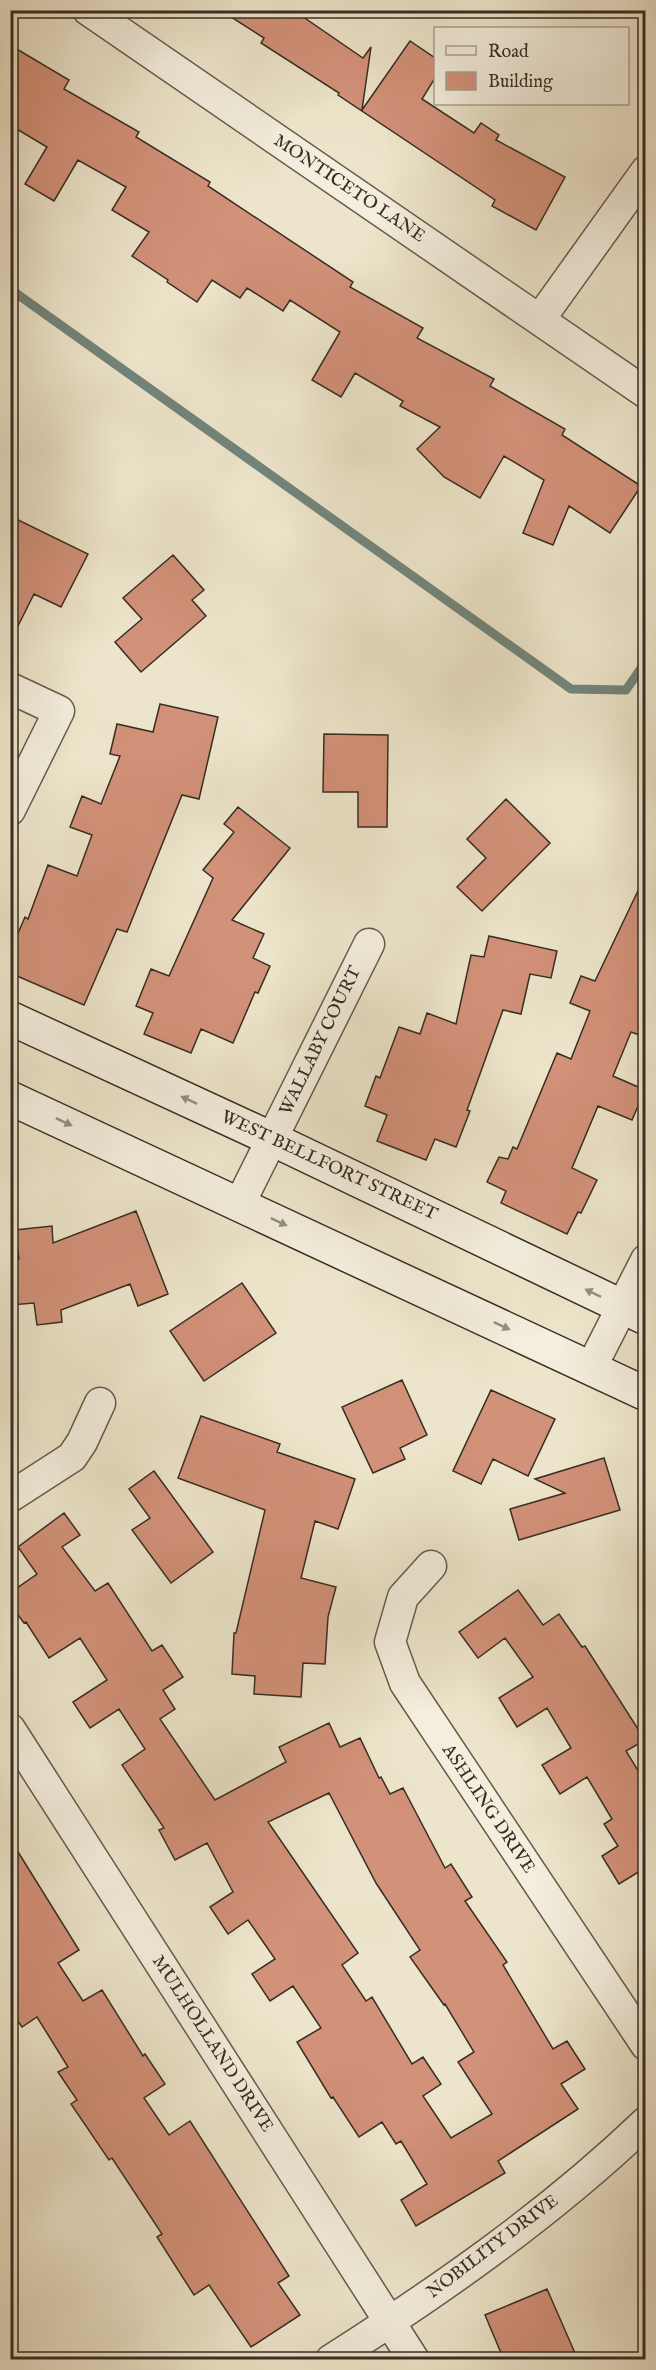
<svg xmlns="http://www.w3.org/2000/svg" width="656" height="2370" font-family="'IM FELL English',serif">
	<style>
		.lines { fill: none; stroke-linecap: round; stroke-linejoin: round }
		.stream { stroke: #72857b; stroke-width: 9 }
		.building { fill: #d29179; stroke: #382d23; stroke-width: 1.5; fill-rule: evenodd }
		.minor-casing { stroke: #655b4d; stroke-width: 33 }
		.secondary-casing { stroke: #382d23; stroke-width: 36 }
		.minor { stroke: #f3eedd; stroke-width: 30 }
		.secondary { stroke: #f3eedd; stroke-width: 33 }
		.oneway { fill: #968e80 }
		.labels { text-anchor: middle; dominant-baseline: central; stroke-width: 5; stroke-linejoin: round; paint-order: stroke }
		.street-label { font-size: 18px; fill: #382d23; stroke: #f3eedd }
	</style>
	<rect width="100%" height="100%" fill="#ede5cb"/>
	<filter id="stains"><feTurbulence type="fractalNoise" baseFrequency=".00333" numOctaves="4"/><feColorMatrix values="0 0 0 0 .2 0 0 0 0 .09 0 0 0 0 .02 0 0 0 .5 -.17"/></filter>
	<radialGradient id="worn" r=".72"><stop offset=".6" stop-color="#630" stop-opacity="0"/><stop offset="1" stop-color="#630" stop-opacity=".3"/></radialGradient>
	<g class="lines">
		<path class="stream" d="M10,289l561,400 55,1 20,-29"/>
	</g>
	<path class="building" d="M220,10h73l70,48 8,-11 -9,63 48,-69 25,17v20l-13,21 52,34 7,-10 18,12 -3,5 69,37 -29,53 -44,-24 3,-6 -157,-105 1,-2 -78,-50 3,-5z
		M10,45l59,35 -5,9 75,43 -3,5 74,45 -2,4 145,96 -3,5 73,41 -6,10 77,41 -4,7 75,43 -3,6 79,51 -31,47 -41,-27 -16,39 -30,-12 21,-53 -40,-24 -24,42 -36,-21 -27,-28 23,-22 -40,-21 3,-5 -48,-28 -14,24 -29,-17 28,-48 -50,-32 -7,11 -36,-23 -7,10 -28,-18 -15,22 -30,-20 1,-2 -36,-24 17,-24 -37,-22 14,-23 -48,-27 -24,41 -29,-17 22,-37 -37,-22z
		M10,516l78,38 -27,53 -27,-13 -24,48z
		M173,555l31,35 -12,10 14,16 -65,56 -26,-30 27,-23 -19,-21z
		M160,704l58,13 -19,82 -17,-4 -55,137 -10,-3 -33,76 -74,-32v-21l15,-35 3,2 20,-54 29,11 15,-41 -22,-8 12,-31 19,8 19,-48 -10,-2 7,-30 36,8z
		M324,734l64,1 -1,92h-29v-35h-35z
		M506,799l44,44 -68,68 -25,-24 29,-29 -19,-19z
		M238,807l52,41 -58,72 32,14 -11,24 17,8 -12,27 -3,-1 -22,51 -32,-14 -10,24 -47,-19 9,-21 -17,-7 15,-37 18,7 44,-98 -10,-8 31,-38 -10,-8z
		M645,876v161l-14,-5 -18,44 32,14 -13,30 -34,-14 -26,62 25,12 -16,33 -3,-1 -11,22 -66,-31 5,-12 -19,-9 12,-25 9,2 5,-12 4,2 40,-96 14,6 19,-48 -20,-8 11,-27 14,5z
		M489,936l68,15 -6,27 -21,-4 -9,40 -18,-4 -36,100 3,1 -14,36 -21,-8 -9,21 -49,-19 10,-26 -22,-9 11,-30 4,2 19,-51 21,7 7,-21 29,11 15,-69 13,2z
		M136,1211l32,83 -30,12 -8,-22 -69,26 1,12 -25,3 -3,-22 -24,2v-46h9l-4,-29 37,-4 1,17z
		M242,1283l34,50 -72,48 -34,-50z
		M402,1380l25,55 -27,13 5,11 -32,14 -31,-66z
		M491,1390l64,29 -27,57 -35,-17 -12,25 -28,-13z
		M201,1416l79,28 -3,8 78,27 -17,50 -23,-8 -14,57 35,9 -8,30 -3,47 -22,-1 -2,34 -47,-3 1,-18 -23,-2 2,-41h2l29,-123 -87,-32z
		M604,1458l16,52 -101,30 -9,-31 55,-16 -30,-14z
		M154,1471l59,81 -42,31 -39,-53 18,-12 -21,-29z
		M64,1513l16,22 -18,12 33,44 13,-8 44,68 10,-6 21,32 -20,13 12,19 -15,10 55,81 71,-38 -7,-15 50,-24 11,24 20,-9 19,40 2,-1 9,17 13,-6 42,80 6,-4 21,33 -7,4 42,61 -4,3 50,84 14,-8 18,28 -24,15 17,25 -80,52 7,12 -89,53 -15,-26 26,-16 -26,-43 -5,3 -14,-22 -23,15 -26,-40 -2,1 -34,-56 24,-14 -28,-42 -23,15 -18,-27 23,-15 -27,-39 -20,14 -18,-27 23,-15 -26,-49 -32,17 -16,-30 5,-2 -42,-63 23,-16 -26,-40 -29,19 -17,-26 34,-22 -27,-42 -31,20 -23,-36 -2,1 -14,-19v-11l27,-19 -19,-27zM329,1793l47,90 44,67 -10,7 34,48 1,-1 29,48 -16,10 34,52 -41,24 -28,-42 18,-12 -18,-27 -11,7 -40,-67 -6,4 -24,-36 16,-12 -90,-131z
		M518,1590l25,35 16,-11 23,33 3,-1 60,94 -19,11 19,31v86l-26,16 -17,-28 16,-10 -14,-22 8,-5 -25,-42 -27,17 -18,-29 29,-17 -24,-40 -30,19 -18,-29 34,-21 -28,-39 -27,20 -19,-26z
		M10,1839l69,111 -21,13 25,38 19,-11 41,66 2,-2 20,30 -21,14 25,37 21,-14 99,155 -11,7 22,32 -49,32 -42,-62 -15,10 -37,-58 5,-3 -50,-76 -3,2 -38,-56 6,-4 -19,-28 10,-5 -31,-50 -15,10 -12,-17z
		M547,2289l31,71h-74l-19,-45z"/>
	<g class="lines">
		<g class="minor-casing">
			<path id="minor" d="M88,10l558,383
				M540,319l106,-148
				M10,688l49,23 -49,99
				M240,1203l129,-259
				M591,1368l55,-108
				M10,1497l62,-40 10,-15 18,-39
				M431,1566l-28,31 -13,45 15,41 241,362
				M10,1729l404,631
				M331,2360c111,-71 220,-147 315,-238"/>
		</g>
		<g class="secondary-casing">
			<path id="secondary" d="M10,1018l262,121 374,179
				M10,1098l636,296"/>
		</g>
		<use href="#minor" class="minor"/>
		<use href="#secondary" class="secondary"/>
	</g>
	<defs><path id="oneway-solid" d="M-6-.8H1V-3.2L6.5 0L1 3.2V.8H-6Z" transform="scale(1.5)"/></defs>
	<g class="oneway">
		<use href="#oneway-solid" transform="translate(189 1100) rotate(-155)"/>
		<use href="#oneway-solid" transform="translate(64 1122) rotate(25)"/>
		<use href="#oneway-solid" transform="translate(279 1222) rotate(25)"/>
		<use href="#oneway-solid" transform="translate(593 1293) rotate(-154)"/>
		<use href="#oneway-solid" transform="translate(502 1326) rotate(25)"/>
	</g>
	<g class="labels">
		<g class="street-label">
			<text transform="translate(349 189) rotate(34)">MONTICETO LANE</text>
			<text transform="translate(321 1041) rotate(-64)">WALLABY COURT</text>
			<text transform="translate(329 1166) rotate(25)">WEST BELLFORT STREET</text>
			<text transform="translate(488 1809) rotate(56)">ASHLING DRIVE</text>
			<text transform="translate(212 2044) rotate(57)">MULHOLLAND DRIVE</text>
			<text transform="translate(493 2247) rotate(-37)">NOBILITY DRIVE</text>
		</g>
	</g>
	<rect width="656" height="2370" fill="none" stroke="#ede5cb" stroke-width="36"/>
	<rect x="12" y="12" width="632" height="2346" fill="none" stroke="#382d23" stroke-width="3"/>
	<rect x="18" y="18" width="620" height="2334" fill="none" stroke="#382d23" stroke-width="1.5"/>
	<rect x="434" y="27" width="195" height="78" fill="#f3eedd" stroke="#a8a193" stroke-width="1.5"/>
	<rect x="446" y="46" width="30" height="9" fill="#f3eedd" stroke="#a8a193" stroke-width="1.5"/>
	<text x="488" y="57" font-size="18" fill="#382d23">Road</text>
	<rect x="446" y="72" width="30" height="18" fill="#d29179" stroke="#a8a193" stroke-width="1.5"/>
	<text x="488" y="87" font-size="18" fill="#382d23">Building</text>
	<rect width="100%" height="100%" filter="url(#stains)"/>
	<rect width="100%" height="100%" fill="url(#worn)"/>
</svg>
